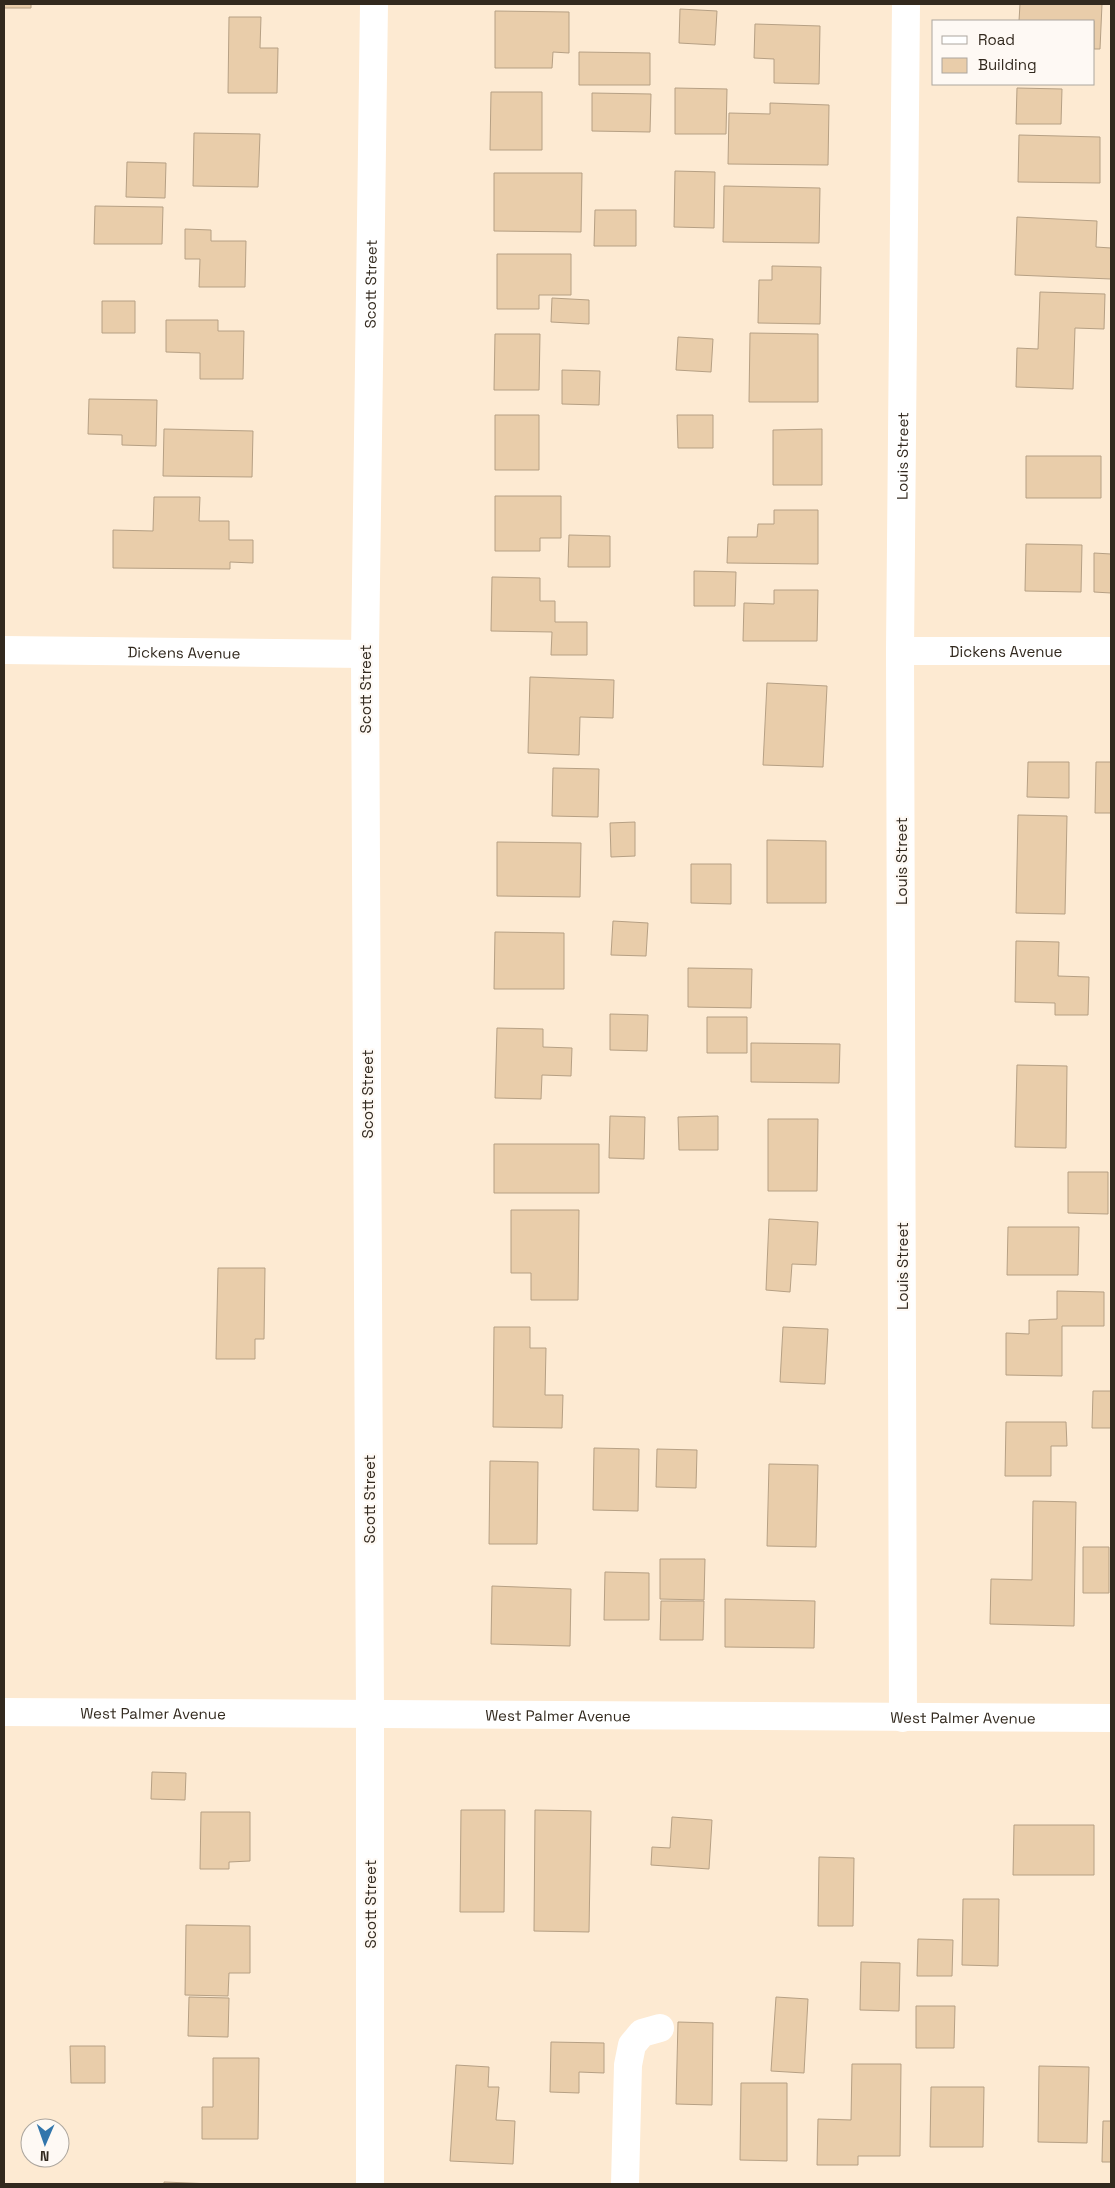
<svg xmlns="http://www.w3.org/2000/svg" width="1115" height="2188" font-family="'Space Grotesk',sans-serif">
	<style>
		.building { fill: #e9cdaa; stroke: #b6a084 }
		.lines { fill: none; stroke-linecap: round; stroke-linejoin: round }
		.minor { stroke: #fff; stroke-width: 28 }
		.labels { text-anchor: middle; dominant-baseline: central; stroke-width: 4.5; stroke-linejoin: round; paint-order: stroke }
		.street-label { font-size: 15px; fill: #32291e; stroke: #fef9f4 }
	</style>
	<rect width="100%" height="100%" fill="#fdead2"/>
	<path class="building" d="M4,4h27v4h-27z
		M1020,4h82l-2,45h-6v-28h-75z
		M680,9l37,2 -2,34 -36,-2z
		M495,11l74,1v41l-16,-1 -1,16h-57z
		M229,17h32l-1,31h18l-1,45h-49z
		M755,24l65,2 -1,58 -45,-1v-24l-20,-1z
		M579,52l71,1v32h-71z
		M675,88l52,1 -1,45h-51z
		M1017,88l45,1 -1,35h-45z
		M491,92h51v58h-52z
		M592,93l59,1 -1,38 -58,-1z
		M770,103l59,2 -1,60 -100,-1 1,-51 41,1z
		M194,133l66,1 -2,53 -65,-1z
		M1019,135l81,2v46l-82,-1z
		M127,162l39,1 -1,35 -39,-1z
		M675,171l40,1 -1,56 -40,-1z
		M494,173h88l-1,59 -87,-1z
		M724,186l96,2 -1,55 -96,-1z
		M95,206l68,1 -1,37h-68z
		M595,210h41v36h-42z
		M1017,217l80,4 -1,26 15,1v31l-96,-4z
		M185,229l26,1v11h35l-1,46h-46l1,-28h-15z
		M497,254h74v41h-32v14h-42z
		M772,266l49,1 -1,57 -62,-1 1,-43h13z
		M1040,292l65,2 -1,35 -29,-1 -2,61 -57,-2 1,-39 21,1z
		M552,298l37,2v24l-38,-2z
		M102,301h33v32h-33z
		M166,320h52v11h26l-1,48h-43v-26l-34,-1z
		M750,333l68,1v68h-69z
		M495,334h45l-1,56h-45z
		M678,337l35,2 -2,33 -35,-2z
		M562,370l38,1 -1,34 -37,-1z
		M89,399l68,1 -1,46 -34,-1v-10l-34,-1z
		M495,415h44v55h-44z
		M677,415h36v33h-35z
		M164,429l89,2 -1,46 -89,-1z
		M822,429v56h-49v-55z
		M1026,456h75v42h-75z
		M495,496h66v42h-21v13h-45z
		M154,497h46l-1,24h30v19h24v23l-23,-1v7l-117,-1v-38l40,1z
		M774,510h44v54l-91,-1 1,-26h29l1,-13h16z
		M569,535l41,1v31h-42z
		M1026,544l56,1 -1,47 -56,-1z
		M1094,553l17,1v39l-17,-1z
		M694,571l42,1 -1,34h-41z
		M492,577l48,1v23h15v21h32v33h-36l1,-23 -61,-1z
		M774,590h44l-1,51h-74l1,-38 30,1z
		M530,677l84,3 -1,38 -33,-1 -1,38 -51,-2z
		M767,683l60,3 -4,81 -60,-2z
		M1028,762h41v36l-42,-1z
		M1096,762h15v51h-16z
		M553,768l46,1 -1,48 -46,-1z
		M1018,815l49,1 -2,98 -49,-1z
		M635,822v34l-24,1 -1,-34z
		M767,840l59,1v62h-59z
		M497,842l84,1 -1,54 -83,-1z
		M691,864h40v40l-40,-1z
		M613,921l35,2 -2,33 -35,-1z
		M495,932l69,1v56h-70z
		M1016,941l43,1 -1,34 31,1 -1,38h-33v-12l-40,-1z
		M688,968l64,1 -1,39 -63,-1z
		M610,1014l38,1 -1,36 -37,-1z
		M707,1017h40v36h-40z
		M497,1028l46,1v18l29,1 -1,28 -29,-1 -1,24 -46,-1z
		M751,1043l89,1 -1,39 -88,-1z
		M1017,1065l50,1 -1,82 -51,-1z
		M610,1116l35,1 -1,42 -35,-1z
		M718,1116v34h-39l-1,-33z
		M768,1119h50l-1,72h-49z
		M494,1144h105v49h-105z
		M1068,1172h40v42l-40,-1z
		M511,1210h68l-1,90h-47v-27h-20z
		M769,1219l49,3 -2,43 -24,-1 -2,28 -24,-2z
		M1008,1227h71l-1,48h-71z
		M218,1268h47l-1,71h-9v20h-39z
		M1057,1291l47,1v34h-42v50l-56,-1v-42l23,1v-14l28,-1z
		M494,1327h36v21h16l-1,47h18l-1,33 -69,-1z
		M783,1327l45,2 -3,55 -45,-2z
		M1093,1391h18v37h-19z
		M1006,1422h60l1,24h-16v30h-46z
		M594,1448l45,1 -1,62 -45,-1z
		M657,1449l40,1 -1,38 -40,-1z
		M490,1461l48,1 -1,82h-48z
		M769,1464l49,1 -2,82 -49,-1z
		M1033,1501l43,1 -2,124 -84,-2 1,-45 41,1z
		M1083,1547h26v46h-26z
		M660,1559h45l-1,41 -44,-1z
		M605,1572l44,1v47h-45z
		M492,1586l79,3 -1,57 -79,-2z
		M725,1599l90,2 -1,47 -89,-1z
		M661,1601h43l-1,39h-43z
		M152,1772l34,1 -1,27 -34,-1z
		M461,1810h44l-1,102h-44z
		M535,1810l56,1 -2,121 -55,-1z
		M201,1812h49v49l-21,1v7h-29z
		M672,1817l40,3 -3,49 -58,-4 1,-18 18,1z
		M1014,1825h80v50h-81z
		M819,1857l35,1 -1,68h-35z
		M963,1899h36l-1,67 -36,-1z
		M186,1925l64,1v47h-21l-1,23 -43,-1z
		M918,1939l35,1 -1,36h-35z
		M861,1962l39,1 -1,48 -39,-1z
		M189,1997l40,1 -1,39 -40,-1z
		M776,1997l32,2 -4,74 -33,-2z
		M916,2006h39l-1,42h-38z
		M678,2022l35,1 -1,82 -36,-1z
		M551,2042l53,1v30l-25,-1v21l-29,-1z
		M70,2046h35v37h-34z
		M213,2058h46l-1,81h-56v-32h11z
		M852,2064h49l-1,92h-42v9h-41l1,-46 33,1z
		M456,2065l33,2 -1,20h11l-3,33 19,1 -2,43 -63,-3z
		M1039,2066l50,1 -2,76 -49,-1z
		M741,2083h46v78l-47,-1z
		M931,2087h53l-1,60h-53z
		M1103,2121h8v41h-9z
		M164,2182l49,2h-49z"/>
	<g class="lines">
		<g class="minor">
			<path id="s1" d="M4,650l361,4"/>
			<path id="s2" d="M900,651h211"/>
			<path id="s3" d="M4,1712l1107,6"/>
			<path id="s4" d="M903,1718l-3,-1067 6,-647"/>
			<path id="s5" d="M370,2184v-470l-5,-1060 9,-650"/>
			<path d="M625,2184l3,-119 4,-20 10,-12 18,-5"/>
		</g>
	</g>
	<g class="labels">
		<g class="street-label">
			<text stroke="none"><textPath href="#s5" startOffset="1900">Scott Street</textPath></text>
			<text stroke="none"><textPath href="#s4" startOffset="1262">Louis Street</textPath></text>
			<text stroke="none"><textPath href="#s2" startOffset="106">Dickens Avenue</textPath></text>
			<text stroke="none"><textPath href="#s1" startOffset="180">Dickens Avenue</textPath></text>
			<text transform="translate(365 689) rotate(-90)">Scott Street</text>
			<text transform="translate(901 861) rotate(-90)">Louis Street</text>
			<text transform="translate(367 1094) rotate(-90)">Scott Street</text>
			<text transform="translate(902 1266) rotate(-90)">Louis Street</text>
			<text transform="translate(369 1499) rotate(-90)">Scott Street</text>
			<text stroke="none"><textPath href="#s3" startOffset="149">West Palmer Avenue</textPath></text>
			<text stroke="none"><textPath href="#s3" startOffset="554">West Palmer Avenue</textPath></text>
			<text stroke="none"><textPath href="#s3" startOffset="959">West Palmer Avenue</textPath></text>
			<text transform="translate(370 1904) rotate(-90)">Scott Street</text>
		</g>
	</g>
	<rect width="1115" height="2188" fill="none" stroke="#32291e" stroke-width="10"/>
	<rect x="932" y="20" width="162" height="65" fill="#fef9f4" stroke="#aca69e"/>
	<rect x="942" y="36" width="25" height="8" fill="#ffffff" stroke="#aca69e"/>
	<text x="978" y="45" font-size="15" fill="#32291e">Road</text>
	<rect x="942" y="58" width="25" height="15" fill="#e9cdaa" stroke="#aca69e"/>
	<text x="978" y="70" font-size="15" fill="#32291e">Building</text>
	<g transform="translate(45 2143) rotate(182)"><circle r="24" fill="#fef9f4" stroke="#aca69e"/>
	<path d="M0-4L9 19L0 12L-9 19Z" fill="#3276ac"/>
	<text y="-8" font-size="14" font-weight="bold" text-anchor="middle" fill="#32291e">N</text>
	</g>
</svg>
